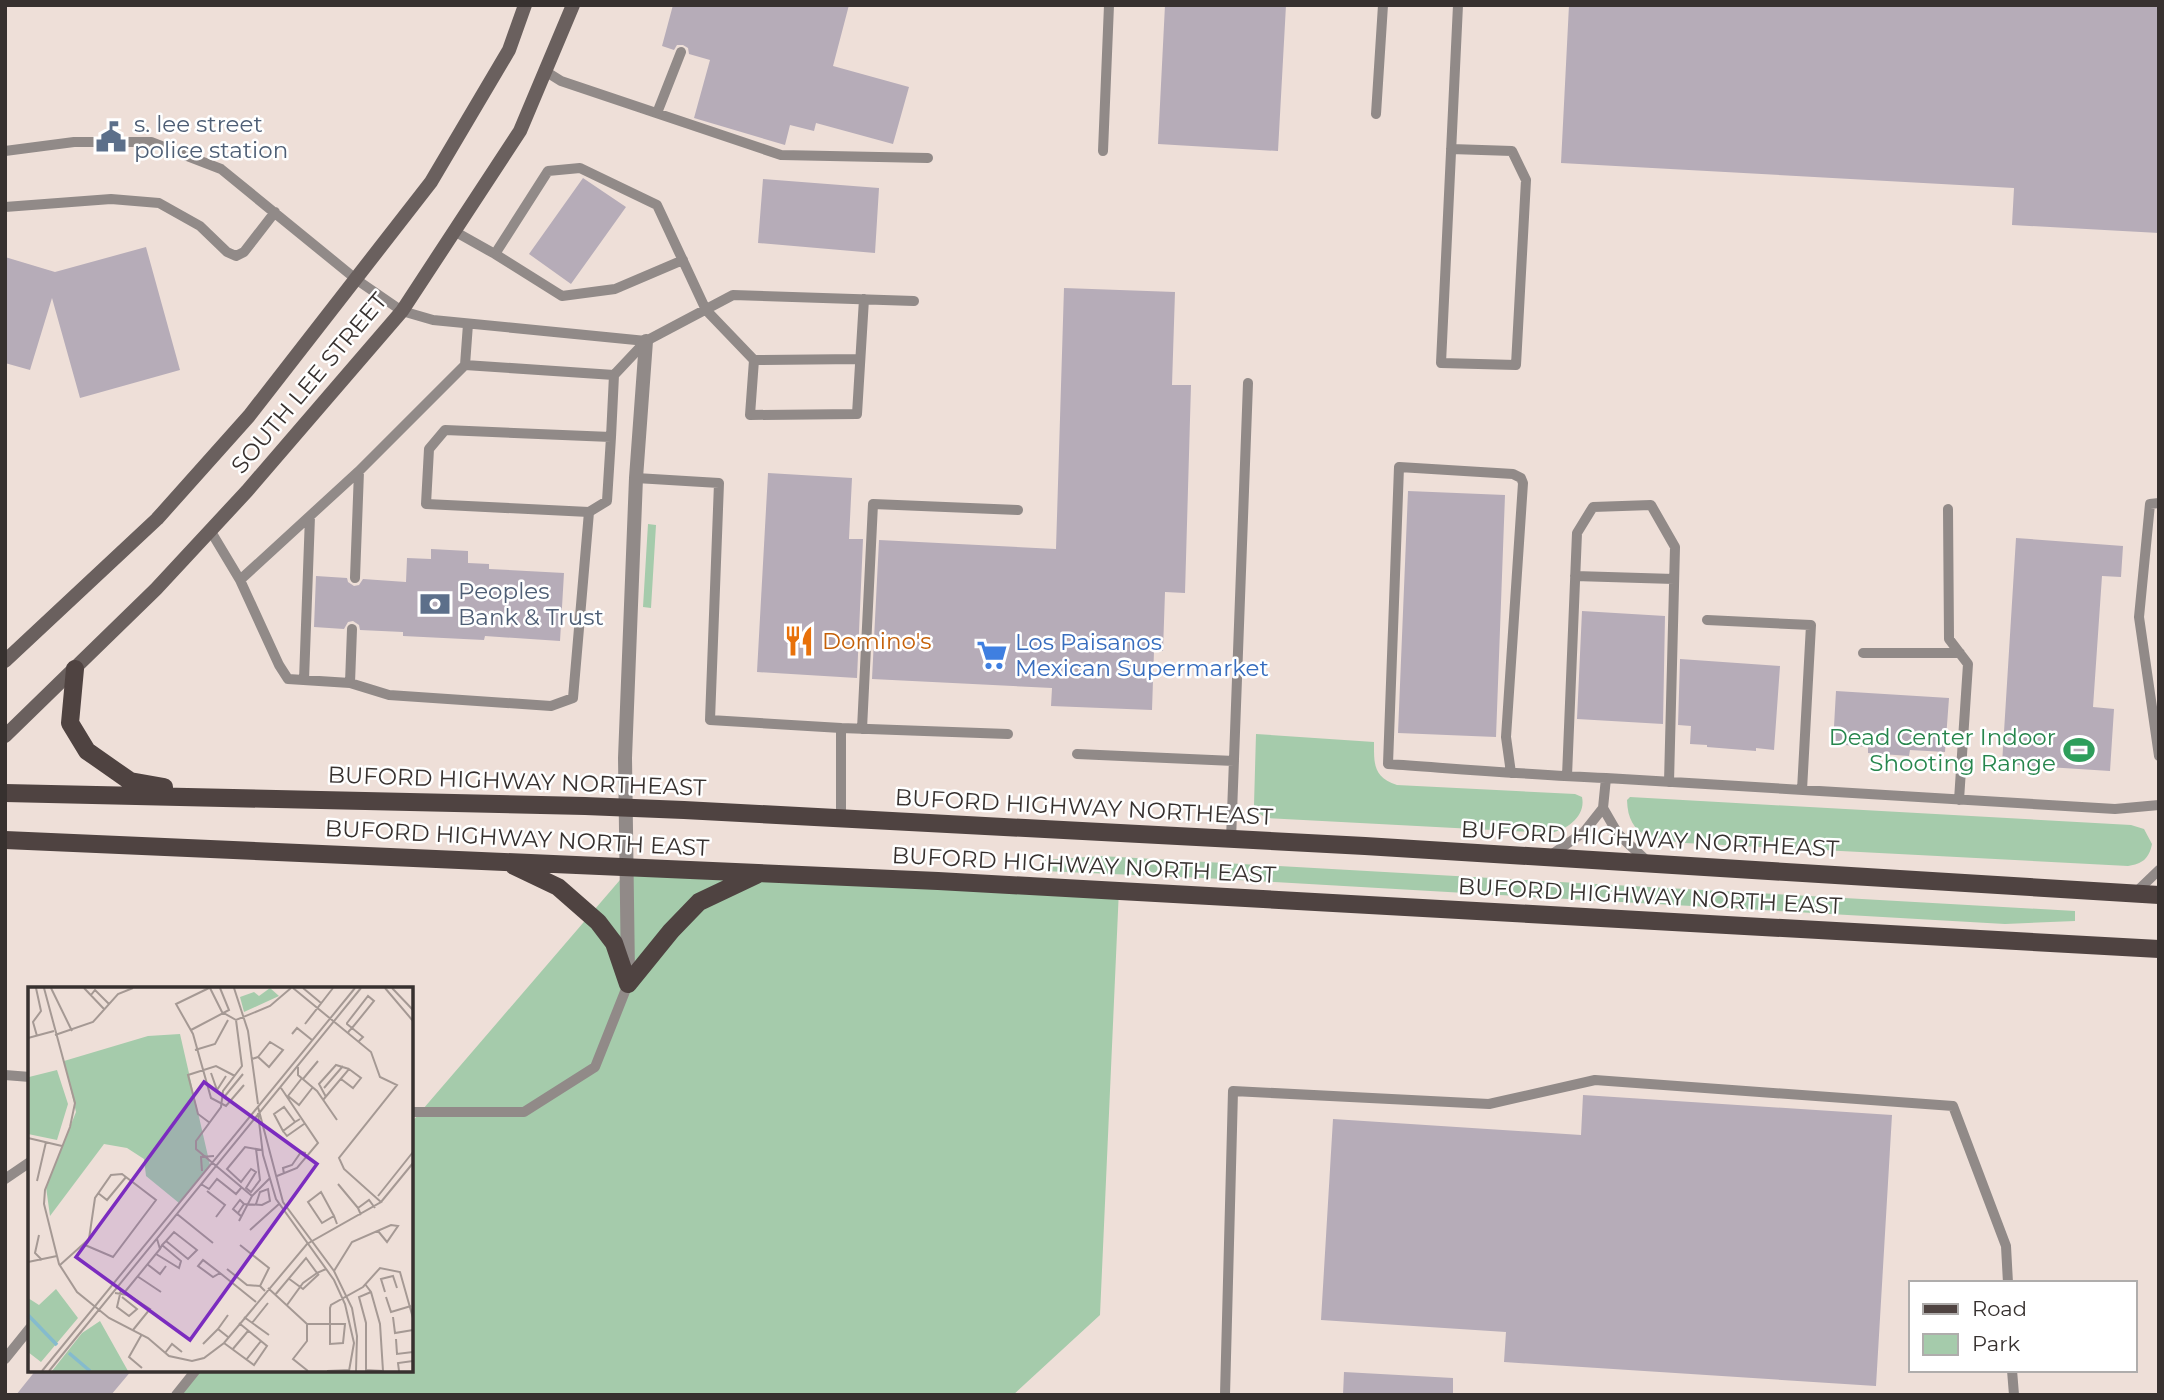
<svg xmlns="http://www.w3.org/2000/svg" width="2164" height="1400" font-family="Montserrat,sans-serif">
	<style>
		.green { fill: #a5cbab }
		.building { fill: #b6acb8 }
		.lines { fill: none; stroke-linecap: round; stroke-linejoin: round }
		.service { stroke: #918a88; stroke-width: 10 }
		.minor { stroke: #918a88; stroke-width: 14 }
		.secondary { stroke: #6a605e; stroke-width: 14 }
		.primary { stroke: #4f4341; stroke-width: 18 }
		.labels { text-anchor: middle; dominant-baseline: central; stroke-width: 5; stroke-linejoin: round; paint-order: stroke }
		.service-label { font-size: 23px; fill: #4e5e75; stroke: #fff; text-anchor: start }
		.street-label { font-size: 23px; fill: #37312f; stroke: #fff }
		.food-label { font-size: 23px; fill: #c56008; stroke: #fff; text-anchor: start }
		.shop-label { font-size: 23px; fill: #366cbe; stroke: #fff; text-anchor: start }
		.leisure-label { font-size: 23px; fill: #27864d; stroke: #fff; text-anchor: end }
		.inset-river { fill: none; stroke: #85bbcd; stroke-width: 3.5 }
		.inset-road { fill: none; stroke: #a59994; stroke-width: 2 }
		.view { fill: #7b2cbf; fill-opacity: 0.15; stroke: #7b2cbf; stroke-width: 3.5 }
		.inset-edge { fill: none; stroke: #37312f; stroke-width: 3.5 }
	</style>
	<rect width="100%" height="100%" fill="#eedfd8"/>
	<path class="green" d="M648,524l8,1 -5,83 -8,-1z
		M1256,734l118,8c0,22 -1,35 23,43l178,9 7,3c4,19 -14,32 -31,36l-285,-15 -9,-6 -3,-7z
		M1630,797l501,28 13,4 8,15c-3,15 -10,20 -24,22l-443,-23c-30,-4 -57,-4 -58,-43z
		M1101,856l974,55v10l-70,3 -801,-46 -161,-7 2,-11z
		M638,859l481,30 -19,426 -87,80h-834l21,-25h211v-247z"/>
	<path class="building" d="M673,5h176l-16,61 76,21 -16,57 -77,-21 -2,8 -24,-6 -5,20 -91,-27 16,-58 -21,-6 -1,-6 -5,-3h-6l-3,5 -12,-4z
		M1165,5h121l-8,146 -120,-7z
		M1569,5h590v228l-147,-8 2,-37 -453,-25z
		M583,178l43,29 -55,77 -42,-30z
		M763,179l116,9 -4,65 -117,-10z
		M146,247l34,123 -100,28 -28,-100 -22,72 -25,-7v-106l50,15z
		M1064,288l111,4 -3,93h19l-6,208 -20,-1 -2,59h-9l-2,59 -101,-4 1,-18 -180,-9 7,-139 177,9z
		M768,473l84,5 -3,61h14l-6,139 -100,-6z
		M1408,491l97,4 -9,242 -98,-4z
		M2016,538l107,8 -2,31 -19,-1 -9,131 21,2 -4,62 -108,-7z
		M431,549l37,2v12l21,1v5l75,4 -4,68 -75,-5 -1,4 -81,-4v-4l-43,-2 -1,-5 -6,-4 -5,1 -4,7 -30,-2 2,-51 31,2 1,4 6,4 5,-1 4,-6 43,3 1,-24 24,1z
		M1582,611l83,5 -2,108 -86,-5z
		M1680,659l100,7 -6,84 -18,-2v3l-49,-4v-2l-17,-1 1,-18 -13,-1z
		M1836,691l113,7 -4,54 -35,-2 -1,6 -41,-3v-6l-35,-3z
		M1583,1095l309,20 -16,271 -372,-24 2,-30 -185,-12 12,-201 248,16z
		M36,1370h96l-21,25h-95z
		M1344,1372l109,6v17h-110z"/>
	<g class="lines">
		<path class="service" d="M545,71l16,10 220,74 147,3
			M657,113l24,-61
			M1376,114l7,-109
			M1451,149l61,2 14,29 -10,185 -75,-2 17,-358
			M5,151l69,-9h77l70,27 136,111 45,31 31,9 213,21 87,-46 181,6
			M1103,151l6,-146
			M5,207l106,-8 48,4 41,23 27,26 9,4 8,-4 31,-40
			M454,231l41,23
			M683,260l-68,29 -53,7 -67,-42 53,-83 32,-3 77,37 49,105 48,50
			M860,359l-106,1 -4,55 107,-1 7,-115
			M465,365l3,-41
			M614,375l32,-34
			M636,478l83,5 -9,237 131,8v91
			M2159,503l-9,1 -11,113 20,139
			M1948,509l1,130 19,25 -9,136
			M589,512l18,-11 4,-64
			M210,530l30,50 39,85 9,14 62,4 39,12 162,11 22,-8 16,-186 -163,-8 3,-55 16,-19 166,7 3,-62 -149,-10 -106,106 -119,109
			M1575,576l99,3
			M355,578l4,-107
			M1707,620l104,5 -9,165
			M1863,653h97
			M304,680l6,-164
			M350,683l2,-54
			M841,728l167,6
			M862,729l11,-225 145,6
			M1077,754l157,7
			M1511,773l-5,-36 17,-254 -2,-5 -8,-4 -114,-7 -11,297c72,5 145,11 218,14
			M1567,776l10,-243 16,-26 58,-2 24,42 -6,235
			M1603,808l15,26 30,28
			M1231,840l17,-457
			M1548,857l36,-25 19,-24 3,-30 509,31 44,-4
			M2134,894l25,-24
			M5,1075l25,2
			M411,1112h113l71,-45 33,-83
			M5,1179l25,-17
			M5,1359l25,-31
			M2012,1370l2,25
			M176,1395l20,-25
			M1225,1395l8,-304 256,13 106,-24 358,26 53,140 2,37"/>
		<path class="minor" d="M628,973l-3,-215 11,-280 10,-137"/>
		<path class="secondary" d="M5,661l152,-142 92,-103 182,-234 78,-132 16,-45
			M5,736l151,-147 91,-98 155,-180 118,-180 53,-126"/>
		<path class="primary" d="M75,669l-5,54 17,28 43,30 34,6
			M5,793l580,13 99,4 681,36 794,49
			M5,840l933,41 1221,68
			M514,866l44,21 40,35 16,21 14,41
			M628,984l43,-53 28,-29 57,-27"/>
	</g>
	<defs>
		<g id="civic-bare" transform="scale(2.415)"><path d="M-.6-6.5H3V-4.5H.6V-3L4-1V1h2V6H-6V1h2V-1L-.6-3ZM-1.2 2.5V6h2.4V2.5Z" fill="#5c6f8a" stroke="#fff" stroke-width="2.5" paint-order="stroke"/></g>
		<g id="bank-bare" transform="scale(2.415)"><path d="M-6-4H6V4H-6ZM0-2.3a2.3 2.3 0 1 0 0 4.6a2.3 2.3 0 1 0 0-4.6Z" fill="#5c6f8a" stroke="#fff" stroke-width="2.5" paint-order="stroke"/></g>
		<g id="restaurant-bare" transform="scale(2.415)"><path d="M-5-6h1v4h1v-4h1v4h1v-4h1v5L-1.5 .5V6h-2V.5L-5-1ZM5-6V6H3V1.5H1.5Q1.5-4 5-6Z" fill="#e8710a" stroke="#fff" stroke-width="2.5" paint-order="stroke"/></g>
		<g id="supermarket-bare" transform="scale(2.415)"><path d="M-6-5.5h2.5l.6 2H6L4.5 2H-2.5L-4.4-4H-6ZM-1.5 3.2a1.3 1.3 0 1 0 .1 0ZM3 3.2a1.3 1.3 0 1 0 .1 0Z" fill="#3f7fe0" stroke="#fff" stroke-width="2.5" paint-order="stroke"/></g>
		<g id="stadium-bare" transform="scale(2.415)"><path d="M0-5a6.5 5 0 1 0 0 10a6.5 5 0 1 0 0-10ZM-3.5-1.8h7v3.6h-7Z" fill="#2e9e5b" stroke="#fff" stroke-width="2.5" paint-order="stroke"/></g>
	</defs>
	<g fill-rule="evenodd">
		<use href="#civic-bare" x="111" y="137"/>
		<use href="#bank-bare" x="435" y="604"/>
		<use href="#restaurant-bare" x="799" y="641"/>
		<use href="#supermarket-bare" x="992" y="655"/>
		<use href="#stadium-bare" x="2079" y="750"/>
	</g>
	<g class="labels">
		<g class="service-label">
			<text x="134" y="124">s. lee street<tspan x="134" dy="26">police station</tspan></text>
			<text x="458" y="591">Peoples<tspan x="458" dy="26">Bank &amp; Trust</tspan></text>
		</g>
		<g class="street-label">
			<text transform="translate(309 383) rotate(-50)">SOUTH LEE STREET</text>
			<text transform="translate(517 781) rotate(2)">BUFORD HIGHWAY NORTHEAST</text>
			<text transform="translate(1084 807) rotate(3)">BUFORD HIGHWAY NORTHEAST</text>
			<text transform="translate(517 838) rotate(3)">BUFORD HIGHWAY NORTH EAST</text>
			<text transform="translate(1650 839) rotate(3)">BUFORD HIGHWAY NORTHEAST</text>
			<text transform="translate(1084 865) rotate(3)">BUFORD HIGHWAY NORTH EAST</text>
			<text transform="translate(1650 896) rotate(3)">BUFORD HIGHWAY NORTH EAST</text>
		</g>
		<g class="food-label">
			<text x="822" y="641">Domino's</text>
		</g>
		<g class="shop-label">
			<text x="1015" y="642">Los Paisanos<tspan x="1015" dy="26">Mexican Supermarket</tspan></text>
		</g>
		<g class="leisure-label">
			<text x="2056" y="737">Dead Center Indoor<tspan x="2056" dy="26">Shooting Range</tspan></text>
		</g>
	</g>
	<g transform="translate(28 987)">
		<rect width="385" height="385" fill="#eedfd8"/>
		<path d="M242,1l9,8 -35,16 -4,-15 14,-5 5,4zM152,47l30,131 -31,38 -33,-27 -2,-17 -17,-11 -23,-4 -54,72 -4,-29 30,-75 -12,-51 84,-25zM29,83l11,34 -11,36 -29,-6v-61l1,4zM28,302l22,29 -37,44 -13,-10v-54l11,7zM72,334l28,50h-76l30,-38z" fill="#a5cbab"/>
		<path class="inset-river" d="M0,328l29,30M41,366l21,18"/>
		<path class="inset-road" d="M8,1l5,23 -8,11 4,14M16,1l31,115 -5,24 -25,63 -1,14 15,60 18,28 32,26 39,20 21,18 23,5 12,-3 20,-15 83,-99 74,-42 -37,-33 -5,-11 58,-73 -17,-8 -9,-25 -78,-64M23,1l21,43M56,1l20,21M181,1l-33,16 17,30 18,64 15,8 18,-21M182,1l12,24 14,8 34,-14 21,-18M206,1l14,43 10,73M275,1l18,15M357,1l28,33M364,1l21,22M63,8l4,-5 14,14M208,33l6,46 -19,25 -2,16 -25,34v8l56,47M277,37l28,-36M163,43l38,-20 -9,-22M320,46l1,-2 3,-3 22,-27 -6,-5 -21,27v1l5,4 11,9 -4,4M264,47l5,-6 15,12M27,48l38,-13 25,-28 15,-6M0,51l26,-7M167,63l20,-6 13,-24M224,72l6,-2 11,10 14,-17 -13,-8 -12,15M270,80v8l19,16 20,29M183,86l6,17 9,-14M274,91l-14,18 11,9 14,-18M275,92l15,-18M296,101l19,-22M197,109l18,-22M298,110l-7,-13 17,-19 13,4M295,113l26,-31 12,9 -8,10 -12,-9M230,120l25,95 51,69 18,37 5,28 -1,35M230,126l5,42 13,44 58,81 11,24 9,39 -5,28M267,135l-11,-15 -10,7 9,17 12,-9 5,-3M182,136l-12,-9 -10,-39 28,-9 19,10M255,144l4,5 17,-12M0,151l34,8M228,162l4,31 -9,12 -5,-4 10,-16 -5,-3 -10,13 -14,-13 18,-22 17,3M174,184l-1,-14 13,-1M256,187l-1,-6 9,-3 9,-13 5,1M249,189l20,-8 21,-25 -37,-55M9,194l9,-39M173,197l8,5 8,-10 19,15 5,-6M310,197l20,24M179,204l18,14 -9,12M70,206l9,7 19,-23M350,209l35,-44M353,215l32,-39M216,217l18,1 8,-4 -2,-12 -8,3 -4,12M210,226l6,-9 -4,-4 -7,9 9,8M149,227l36,29M333,228l-3,-7 11,-8 6,8M306,229l-13,-24 -13,10 14,21 12,-7 3,8M211,234l13,-25 18,-18M222,243l29,-26M11,248l-4,18 7,7M212,258l29,23 -9,18 5,5M132,262l2,-4 4,-4 8,-9 23,18 -9,9 -22,-18M128,267l23,14 2,-7 -19,-16M0,275l29,-6M119,277l13,10 6,-8M32,278l29,-26 6,-41 16,-23 11,-1 34,26 -43,57 -28,-12M199,282l20,16 13,1M306,284l18,-29 39,-17 7,1 -11,16 -9,-11M192,286l-7,4 -15,-11 5,-6 17,13 36,29M109,289l24,16M260,291l15,11 16,-15M337,297l6,8 9,32 3,47 -17,-1v-47l-7,-26 12,-5M240,301l39,36M93,303l-4,17 12,9 8,-7 -15,-12M357,305l-4,-13 12,-3 4,12M87,306l13,2 22,14 -17,21M96,306l36,-44 -3,-10M247,308l31,-37 11,15 9,-4M358,310l5,15 20,-6M259,318l16,-22 14,-10M216,330l25,18M365,330l2,16 18,-3M224,336l16,-20M200,350l-10,-8 10,-14M368,352l1,15 16,-2M196,356l30,22 13,-19 -28,-23M175,357l15,-15M204,363l16,-19M137,366l7,-9 10,8M218,373l15,-19M114,381l-13,-11 13,-23M14,384l313,-383M21,384l312,-383M280,384l-15,-12 14,-18v-17h38l-2,19 -13,1v-36l1,-3 32,-18 17,-19 20,4 13,46M299,384l23,-1M371,384l-1,-8 15,-2"/>
		<path class="view" d="M176,95l113,82 -127,176 -114,-83z"/>
		<rect width="385" height="385" class="inset-edge"/>
	</g>
	<rect width="2164" height="1400" fill="none" stroke="#37312f" stroke-width="14"/>
	<rect x="1909" y="1281" width="228" height="91" fill="#ffffff" stroke="#afadac" stroke-width="2"/>
	<rect x="1923" y="1304" width="35" height="10" fill="#4f4341" stroke="#afadac" stroke-width="2"/>
	<text x="1972" y="1316" font-size="21" fill="#37312f">Road</text>
	<rect x="1923" y="1334" width="35" height="21" fill="#a5cbab" stroke="#afadac" stroke-width="2"/>
	<text x="1972" y="1351" font-size="21" fill="#37312f">Park</text>
</svg>
